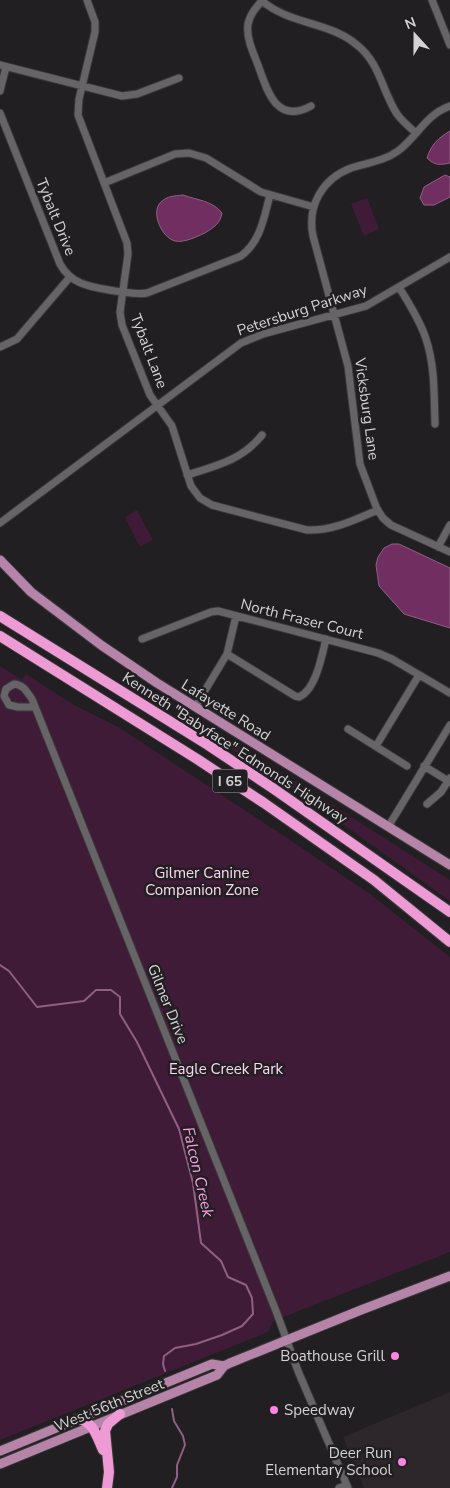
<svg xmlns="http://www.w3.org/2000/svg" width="450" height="1488" font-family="'Nunito Sans',sans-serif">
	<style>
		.built { fill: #2d262b }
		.green { fill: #401b37 }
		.water { fill: #712f61; stroke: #8f6084 }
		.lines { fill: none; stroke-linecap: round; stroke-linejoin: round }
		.stream { stroke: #8f6084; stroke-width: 2 }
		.minor-casing { stroke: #3b393a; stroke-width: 9 }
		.major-casing { stroke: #3b393a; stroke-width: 11 }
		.highway-casing { stroke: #3b393a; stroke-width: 12 }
		.minor { stroke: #666466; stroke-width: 7 }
		.major { stroke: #b784a9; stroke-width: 9 }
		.highway { stroke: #ed9ad5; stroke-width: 10 }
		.poi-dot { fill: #fe85df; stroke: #211f21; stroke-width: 2 }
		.labels { text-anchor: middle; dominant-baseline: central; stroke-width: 5; stroke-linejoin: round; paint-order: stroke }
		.shield { fill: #211f21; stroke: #9e9d9e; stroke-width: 1 }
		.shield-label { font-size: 14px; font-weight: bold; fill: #d4d3d4 }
		.street-label { font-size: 15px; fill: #d4d3d4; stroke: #211f21 }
		.park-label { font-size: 15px; fill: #ffd6f2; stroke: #211f21 }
		.poi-label { font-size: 15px; fill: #d4d3d4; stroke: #211f21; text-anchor: end }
		.water-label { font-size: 16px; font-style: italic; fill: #ff9de4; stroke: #211f21 }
	</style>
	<rect width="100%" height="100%" fill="#211f21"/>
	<path class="built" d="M450,1392v96h-86l-21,-51z"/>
	<path class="green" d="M367,198l12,31 -15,7 -13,-32z
		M137,510l16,30 -13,7 -15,-30z
		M0,666l22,14 4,-6 46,30 48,24 167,110 83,56 80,63v295l-177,69 -5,11 -268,108z
		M193,716l257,164v21l-113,-81 -131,-88 -13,-11z"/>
	<path class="water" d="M450,131v32c-10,2 -15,3 -23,-5 4,-13 11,-20 23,-27z
		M445,175l5,2v20l-16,8h-10l-4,-7 4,-11z
		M183,195c14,5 30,6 39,18 -2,11 -8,14 -17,20 -9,4 -21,10 -30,8 -13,-3 -25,-29 -14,-39 6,-6 13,-6 22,-7z
		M392,544h7l51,24v60l-46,-14 -25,-28 -3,-21 2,-8 6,-9z"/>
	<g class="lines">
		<path class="stream" d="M0,965l9,6 28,36 47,-6 12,-11h15l9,7v17l17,28 42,87 14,54 8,60 20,18 7,16 18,8 6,13 1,16 -11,12 -20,9 -26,9 -21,4 -11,8 -1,8 2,7
			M172,1488l5,-11v-12l8,-20 -2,-9 -9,-15 -2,-12"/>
		<g class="minor-casing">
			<path id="minor" d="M87,0l8,22v10l-16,67 -1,16 49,128 1,11 -8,58 2,13 28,70 22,31 19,60 9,12 12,7 95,25c26,1 47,-10 71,-20
				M261,0c28,25 68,21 96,45 23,18 25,46 40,69 5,7 12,13 19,19
				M432,0l18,45
				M262,1c-6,6 -12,13 -14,23 -2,14 5,28 10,41 9,25 18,60 53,41
				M0,65l122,31 15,-2 42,-16
				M0,91l6,-24
				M450,106c-25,9 -32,30 -52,45 -14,10 -31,12 -47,17 -29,11 -44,38 -38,68l35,130 12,98 17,45 6,9 8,7 59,27
				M0,113l60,151c12,22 33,23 55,27 11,1 22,4 32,2l94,-37c20,-15 23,-39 29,-61
				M104,183l71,-29 14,-1 17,5 55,34 53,15
				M399,287c10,17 21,33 27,52 9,27 8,56 9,85
				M0,347l17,-8 53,-62
				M187,475c29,-9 55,-15 75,-40
				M0,523l241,-180 22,-9 103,-28 84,-49
				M438,547l12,-22
				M142,639l69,-27 7,-1 160,42 14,6 58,34
				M227,654l68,42 4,1c17,-7 23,-42 27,-58
				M34,707h-16l-9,-2 -5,-9 2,-7 8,-5c10,1 12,7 18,15l244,612 22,60 50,117
				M195,707l32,-53 9,-38
				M348,729l59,37
				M376,746l43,-71
				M424,766l26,16
				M427,804l14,-12 9,-14
				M388,827l62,-102
				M339,1488l8,-3"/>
		</g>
		<g class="major-casing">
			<path id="major" d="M0,560l31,32 70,53 56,38 293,182
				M0,1451l212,-87 12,2
				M0,1464l217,-89 7,-9 6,-3 131,-53 89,-34"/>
		</g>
		<g class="highway-casing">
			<path id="highway" d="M0,616l208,129 66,44 176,123
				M0,636l197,123 67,44 110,77 76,62
				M77,1419c16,1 20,18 26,31
				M107,1488l2,-16 -4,-41 3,-7 12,-10"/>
		</g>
		<use href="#minor" class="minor"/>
		<use href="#major" class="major"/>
		<use href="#highway" class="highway"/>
	</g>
	<g class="poi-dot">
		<circle cx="395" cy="1356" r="5"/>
		<circle cx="274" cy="1410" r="5"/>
		<circle cx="402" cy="1462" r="5"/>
	</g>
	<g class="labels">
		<rect class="shield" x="212.5" y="769.5" width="35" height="23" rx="4"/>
		<g class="shield-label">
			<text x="230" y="781">I 65</text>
		</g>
		<g class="street-label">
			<text transform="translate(56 217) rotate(68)">Tybalt Drive</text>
			<text transform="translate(302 310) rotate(-18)">Petersburg Parkway</text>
			<text transform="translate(149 351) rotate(69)">Tybalt Lane</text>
			<text transform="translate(367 409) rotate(82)">Vicksburg Lane</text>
			<text transform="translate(302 619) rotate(14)">North Fraser Court</text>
			<text transform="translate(226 710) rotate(32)">Lafayette Road</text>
			<text transform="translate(235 748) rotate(33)">Kenneth "Babyface" Edmonds Highway</text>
			<text transform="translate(168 1004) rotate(68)">Gilmer Drive</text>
			<text transform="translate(109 1405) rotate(-22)">West 56th Street</text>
		</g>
		<g class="park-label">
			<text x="202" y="873">Gilmer Canine<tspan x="202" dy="17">Companion Zone</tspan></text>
			<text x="226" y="1069">Eagle Creek Park</text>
		</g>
		<g class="poi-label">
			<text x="385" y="1356">Boathouse Grill</text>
			<text x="284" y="1410" text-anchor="start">Speedway</text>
			<text x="392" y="1453">Deer Run<tspan x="392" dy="17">Elementary School</tspan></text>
		</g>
		<g class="water-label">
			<text transform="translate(198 1172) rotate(77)">Falcon Creek</text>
		</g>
	</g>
	<g transform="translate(415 35) rotate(339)" stroke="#211f21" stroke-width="4" paint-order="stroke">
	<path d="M0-4L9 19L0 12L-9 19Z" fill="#d4d3d4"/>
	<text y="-8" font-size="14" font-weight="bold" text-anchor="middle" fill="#d4d3d4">N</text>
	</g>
</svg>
